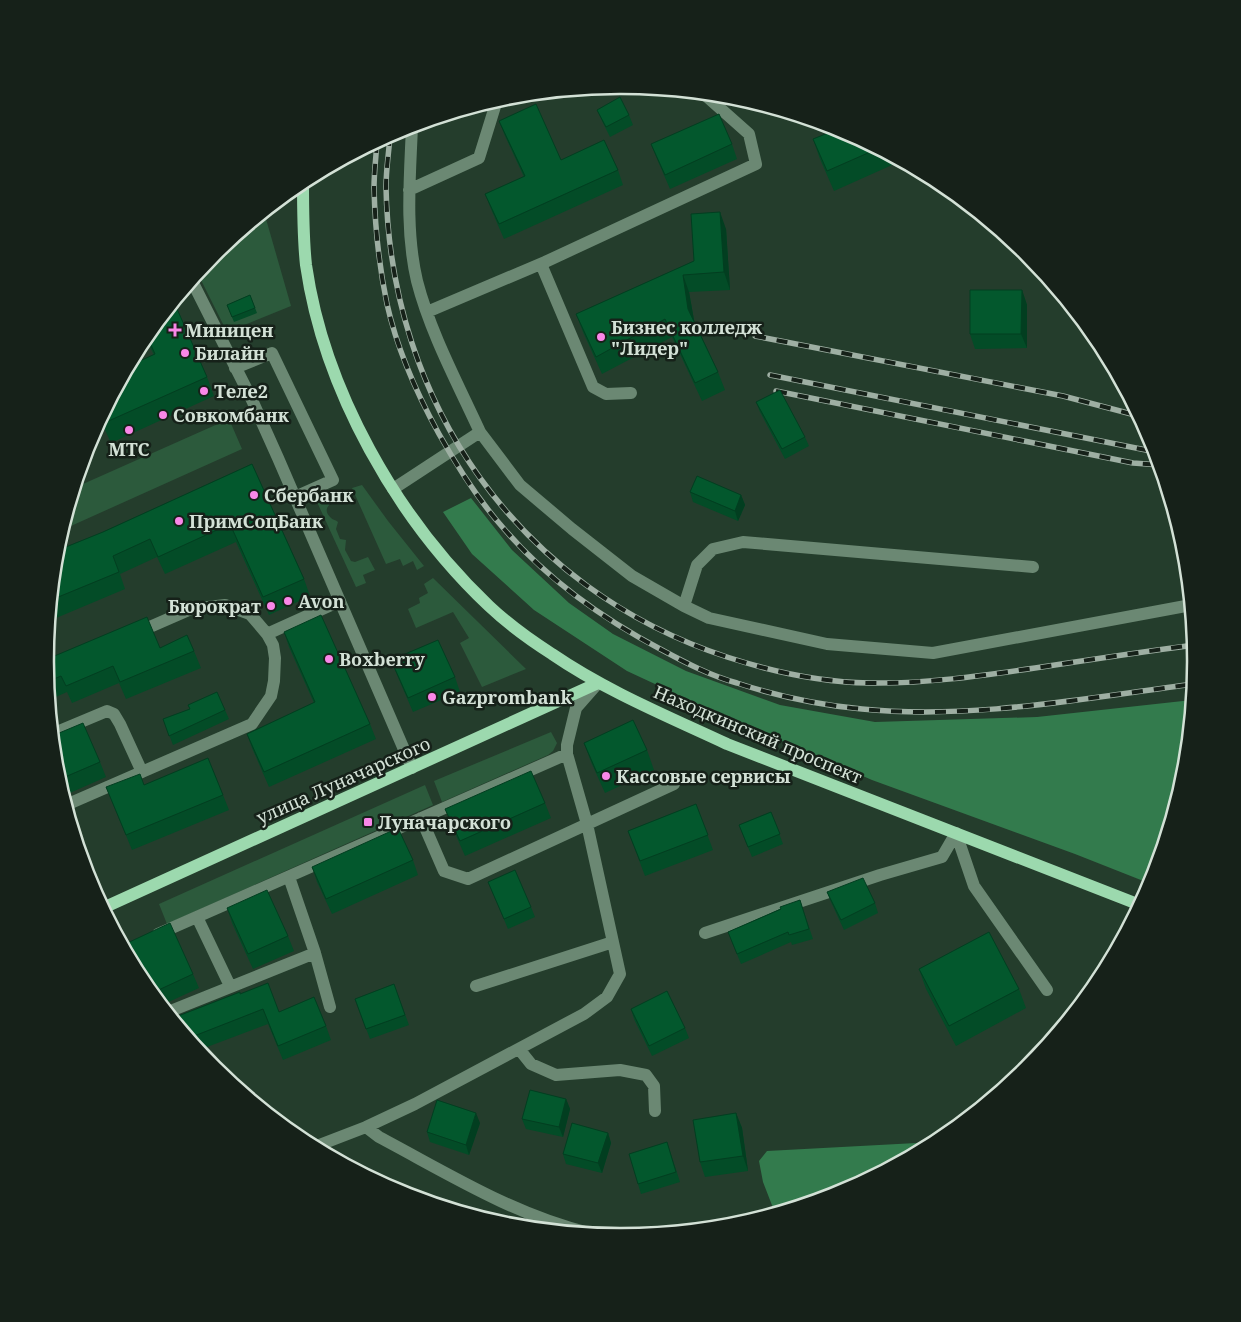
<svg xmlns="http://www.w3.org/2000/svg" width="1241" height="1322" font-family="'Noto Serif',serif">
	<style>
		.green { fill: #2c5a3c }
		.forest { fill: #337b4d }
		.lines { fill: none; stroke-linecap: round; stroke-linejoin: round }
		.minor { stroke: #6b8873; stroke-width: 12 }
		.major { stroke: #9cd9ae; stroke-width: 12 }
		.rail-casing { stroke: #9eafa3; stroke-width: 5.5 }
		.rail { stroke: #162119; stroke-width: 4; stroke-dasharray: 11; stroke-linecap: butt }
		.wall { fill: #034c27 }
		.shaded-wall { fill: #023e20 }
		.building { fill: #03582d; stroke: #023e20 }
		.poi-dot { fill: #f987e8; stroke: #162119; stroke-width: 2 }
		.labels { text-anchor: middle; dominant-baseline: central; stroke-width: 5; stroke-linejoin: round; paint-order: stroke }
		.poi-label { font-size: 18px; font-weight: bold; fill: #d3e1d6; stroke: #162119; text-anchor: start }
		.street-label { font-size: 18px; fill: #d3e1d6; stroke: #162119 }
		.rim { fill: none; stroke: #d3e1d6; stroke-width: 2.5 }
	</style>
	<rect width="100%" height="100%" fill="#243d2c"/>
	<path class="green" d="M264,212l27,94 -64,26 -29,-58 16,-20z
		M229,419l13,30 -180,81 12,-42z
		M362,485l26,36 36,45 -7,4 -4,-9 -10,5 -3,-7 -14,5 -34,-76z
		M339,491l4,7c-8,2 -24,9 -12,20 2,2 5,2 7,4l-2,7 4,10 6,1 -1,10 6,11 4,1 13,-5 7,13 -12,5 3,8 -10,4 -39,-85z
		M433,578l93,91 -44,18 -22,-44 9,-5 -16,-26 -37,16 -8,-19 12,-6 -1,-5 9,-5 -4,-9z
		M551,732l6,11 -4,8 -5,4 -106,47 -8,-21z
		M425,785l8,20 -266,119 -8,-20z"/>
	<path class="forest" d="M471,498l41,52 57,53 44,31 73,37 94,34 95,17 162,-5 155,-17 -7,74 -34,110 -76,-30 -203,-74 -159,-69 -86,-40 -93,-61 -62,-56 -29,-42z
		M935,1142l-95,51 -65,20 -12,-31 -4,-21 8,-10z"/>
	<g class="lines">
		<path class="minor" d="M409,190l70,-32 18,-58
			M541,264l52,123 13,7 25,-1
			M192,281l60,119 26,58 134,310
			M427,312l118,-50 211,-98 -7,-30 -45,-40
			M235,368l37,-15 61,127 -38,17
			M480,432l40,53 52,44 60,47 52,30 25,12 118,26 106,9 258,-48
			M393,489l87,-57c-22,-48 -50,-100 -63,-151 -12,-51 -7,-104 -5,-155
			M684,606l13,-41 16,-16 30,-7 290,25
			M267,634l73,-33
			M52,734l55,-23 7,3 6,10 22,48
			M66,805l186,-81 19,-28 3,-15 1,-23 -2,-13 -6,-11 -17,-20 -25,-9 -34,4 -55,24
			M421,818l23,53 24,8 206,-95
			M956,833l18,53 73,104
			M289,877l26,76 15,54
			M197,917l33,69
			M705,933l175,-58 62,-18 14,-24
			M158,934l409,-180
			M476,986l137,-44
			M168,1012l147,-59
			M519,1049l12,15 25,11 64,-5 26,5 8,11 1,25
			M366,1127l13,10c68,36 135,78 210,96
			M314,1147l52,-20 49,-23 169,-90 23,-17 13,-23 -33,-150 -20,-70v-9l9,-37 22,-25"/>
		<path class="major" d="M303,182c0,27 0,55 3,83 18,125 91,254 183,341 19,18 41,34 63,48 54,37 115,62 175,90l413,161
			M103,908l495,-225"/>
		<g class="rail-casing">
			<path id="rail" d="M390,135c-1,17 -4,34 -4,52 4,217 133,402 341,470 46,15 94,25 142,26 55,1 111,-7 166,-15 53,-8 106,-16 159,-23
				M377,142c-1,15 -3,31 -3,46 1,39 5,78 13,116 10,45 30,90 52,130 19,34 40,67 66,96 44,51 98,89 157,120 24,13 49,26 75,33 40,13 83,22 125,26 111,11 222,-11 332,-25
				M755,336l308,60 76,20
				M770,375l386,77
				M776,391l357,72 27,2"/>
		</g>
		<use href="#rail" class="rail"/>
	</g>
	<path class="wall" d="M597,110l32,5 4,10 -23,12 -9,-18z
		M499,121l62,39 57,10 5,15 -119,54 -13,-30 -6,-15 39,-17 -19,-41z
		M822,124l19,5 60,32 -67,30 -14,-32 -7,-20 14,-5z
		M651,144h81l5,15 -67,30 -13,-30z
		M726,229l4,61 -41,2 5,28 24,52 7,18 -23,11 -30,-64 -70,37 -19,-42 -7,-18 118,-53z
		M1022,290l5,15v43l-52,1 -5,-15z
		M250,295l7,18 -23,9 -7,-17z
		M174,302l33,75 7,19 -103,47 -11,-24 29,-53 25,-11 -9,-18z
		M756,402l49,35 4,9 -24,13 -25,-47z
		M252,464l52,115 6,17 -41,19 -33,-73 -71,32 -8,-17 -37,17 5,15 -76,32 7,-70 47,-19z
		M690,492l51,3 4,10 -7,16 -45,-19z
		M284,632l86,92 6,15 -107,48 -17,-39 -5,-14 67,-31 -25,-56z
		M194,651l7,17 -75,31 -7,-16 -47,20 -5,-11 -18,8 -4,-40z
		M391,660l64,17 5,15 -47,20 -16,-37z
		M188,705l37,5 4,9 -56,26 -10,-26 27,-10z
		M584,743l63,7 7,20 -49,23 -14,-31z
		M100,762l6,15 -43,19 -7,-23z
		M144,785l79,10 6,15 -97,40 -26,-63z
		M545,803l6,15 -86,38 -14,-32 -6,-15z
		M696,804l17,46 -68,26 -17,-45z
		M771,812l12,32 -31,13 -13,-32z
		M413,860l5,15 -86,39 -15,-32 -5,-15z
		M488,882l43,25 4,10 -27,12z
		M827,892l48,11 3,10 -34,17 -13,-28z
		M800,900l13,39 -21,6 -1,-3 -50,22 -13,-32z
		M227,908l61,28 6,15 -41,18 -21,-46z
		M919,969l100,20 7,19 -70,38 -30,-57z
		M193,974l6,14 -37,17 -20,-25z
		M394,984l15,41 -39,14 -15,-40z
		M240,994l39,18 47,14 5,14 -48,20 -15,-36 -69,26 -26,-32z
		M631,1009l54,19 4,10 -37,18 -18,-37z
		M566,1099l4,10 -7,28 -37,-8 -4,-10z
		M736,1113l6,15 6,43 -43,6 -5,-15z
		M480,1123l-11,32 -39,-13 -3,-10z
		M608,1133l3,10 -9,30 -36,-9 -3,-10z
		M667,1142l13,40 -39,12 -3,-10z"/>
	<path class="shaded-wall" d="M720,212l6,17 4,61 -6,-18z
		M683,275l6,17 6,34 -7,-17z
		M1022,290l5,15v43l-6,-14z
		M741,495l4,10 -7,16 -3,-10z
		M566,1099l4,10 -7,28 -4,-10z
		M476,1113l4,10 -11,32 -3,-10z
		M736,1113l6,15 6,43 -5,-15z
		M608,1133l3,10 -9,30 -4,-10z"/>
	<path class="building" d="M620,97l9,18 -23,12 -9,-17z
		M536,104l25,56 43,-20 14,30 -119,54 -14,-30 40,-18 -26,-55z
		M719,114l13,30 -67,31 -14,-31z
		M824,124l17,5 36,20 -50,22 -14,-32 15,-6z
		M720,212l4,60 -41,3 5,34 30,63 -23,11 -30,-64 -69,38 -20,-43 118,-53 -3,-47z
		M970,290h52l-1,44h-51z
		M250,295l5,13 -23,9 -5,-12z
		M174,302l33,75 -103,46 -3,-6 28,-51 26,-12 -8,-18z
		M780,390l25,47 -23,12 -26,-47z
		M252,464l52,115 -41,18 -33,-73 -72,33 -8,-18 -37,17 6,16 -68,28 5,-49 47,-19z
		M697,476l44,19 -6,16 -45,-19z
		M321,615l49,109 -106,48 -17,-38 68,-32 -31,-70z
		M147,617l13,31 27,-13 7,16 -74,31 -7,-16 -47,20 -5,-10 -14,6 -2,-22z
		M438,640l17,37 -47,21 -17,-38z
		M217,692l8,18 -56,26 -6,-17 27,-10 -2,-4z
		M633,720l14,30 -50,23 -13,-30z
		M83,723l17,39 -42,18 -2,-7 -4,-37z
		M208,758l15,37 -97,40 -20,-48 34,-13 4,11z
		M531,771l14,32 -85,38 -15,-32z
		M696,804l12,31 -68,26 -12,-30z
		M771,812l9,22 -32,13 -9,-22z
		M398,828l15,32 -87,39 -14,-32z
		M515,870l16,37 -27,12 -16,-37z
		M863,878l12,25 -34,17 -14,-28z
		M267,890l21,46 -40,18 -21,-46z
		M800,900l9,29 -20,6 -1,-3 -51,22 -9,-22 53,-23 -1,-2z
		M170,923l23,51 -41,19 -10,-13 -19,-35z
		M989,932l30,57 -70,37 -30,-57z
		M268,983l11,29 35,-15 12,29 -48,20 -15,-37 -74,29 -16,-20 67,-26v2z
		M394,984l11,31 -39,14 -11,-30z
		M667,991l18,37 -36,18 -18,-37z
		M530,1090l36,9 -7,28 -37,-8z
		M437,1100l39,13 -10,32 -39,-13z
		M736,1113l7,43 -43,6 -7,-42z
		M572,1123l36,10 -10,30 -35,-9z
		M667,1142l9,30 -38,12 -9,-30z"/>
	<g class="poi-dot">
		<path d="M172.5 322.5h5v5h5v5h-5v5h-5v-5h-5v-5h5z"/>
		<circle cx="601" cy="337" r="5"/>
		<circle cx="185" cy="353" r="5"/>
		<circle cx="204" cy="391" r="5"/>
		<circle cx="163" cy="415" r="5"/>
		<circle cx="129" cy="430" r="5"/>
		<circle cx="254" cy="495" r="5"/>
		<circle cx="179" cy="521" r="5"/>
		<circle cx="288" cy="601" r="5"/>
		<circle cx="271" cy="606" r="5"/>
		<circle cx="329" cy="659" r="5"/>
		<circle cx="432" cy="697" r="5"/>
		<circle cx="606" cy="776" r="5"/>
		<rect x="363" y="817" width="10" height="10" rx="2.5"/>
	</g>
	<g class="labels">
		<g class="poi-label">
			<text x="611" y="327">Бизнес колледж<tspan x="611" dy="21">"Лидер"</tspan></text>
			<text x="185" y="330">Миницен</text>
			<text x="195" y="353">Билайн</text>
			<text x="214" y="391">Теле2</text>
			<text x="173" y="415">Совкомбанк</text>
			<text x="129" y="449" text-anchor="middle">МТС</text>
			<text x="264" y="495">Сбербанк</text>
			<text x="189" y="521">ПримСоцБанк</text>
			<text x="298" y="601">Avon</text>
			<text x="261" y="606" text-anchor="end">Бюрократ</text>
			<text x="339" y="659">Boxberry</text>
			<text x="442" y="697">Gazprombank</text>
			<text x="616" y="776">Кассовые сервисы</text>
			<text x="378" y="822">Луначарского</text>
		</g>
		<g class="street-label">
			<text transform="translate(758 734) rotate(23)">Находкинский проспект</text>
			<text transform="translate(343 780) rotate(-24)">улица Луначарского</text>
		</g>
	</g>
	<path d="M0 0H1241V1322H0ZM620 94H621A566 566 0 0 1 1187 660V662A566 566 0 0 1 621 1228H620A566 566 0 0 1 54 662V660A566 566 0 0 1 620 94Z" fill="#162119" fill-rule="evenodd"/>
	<path class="rim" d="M620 94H621A566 566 0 0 1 1187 660V662A566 566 0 0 1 621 1228H620A566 566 0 0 1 54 662V660A566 566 0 0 1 620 94Z"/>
</svg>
